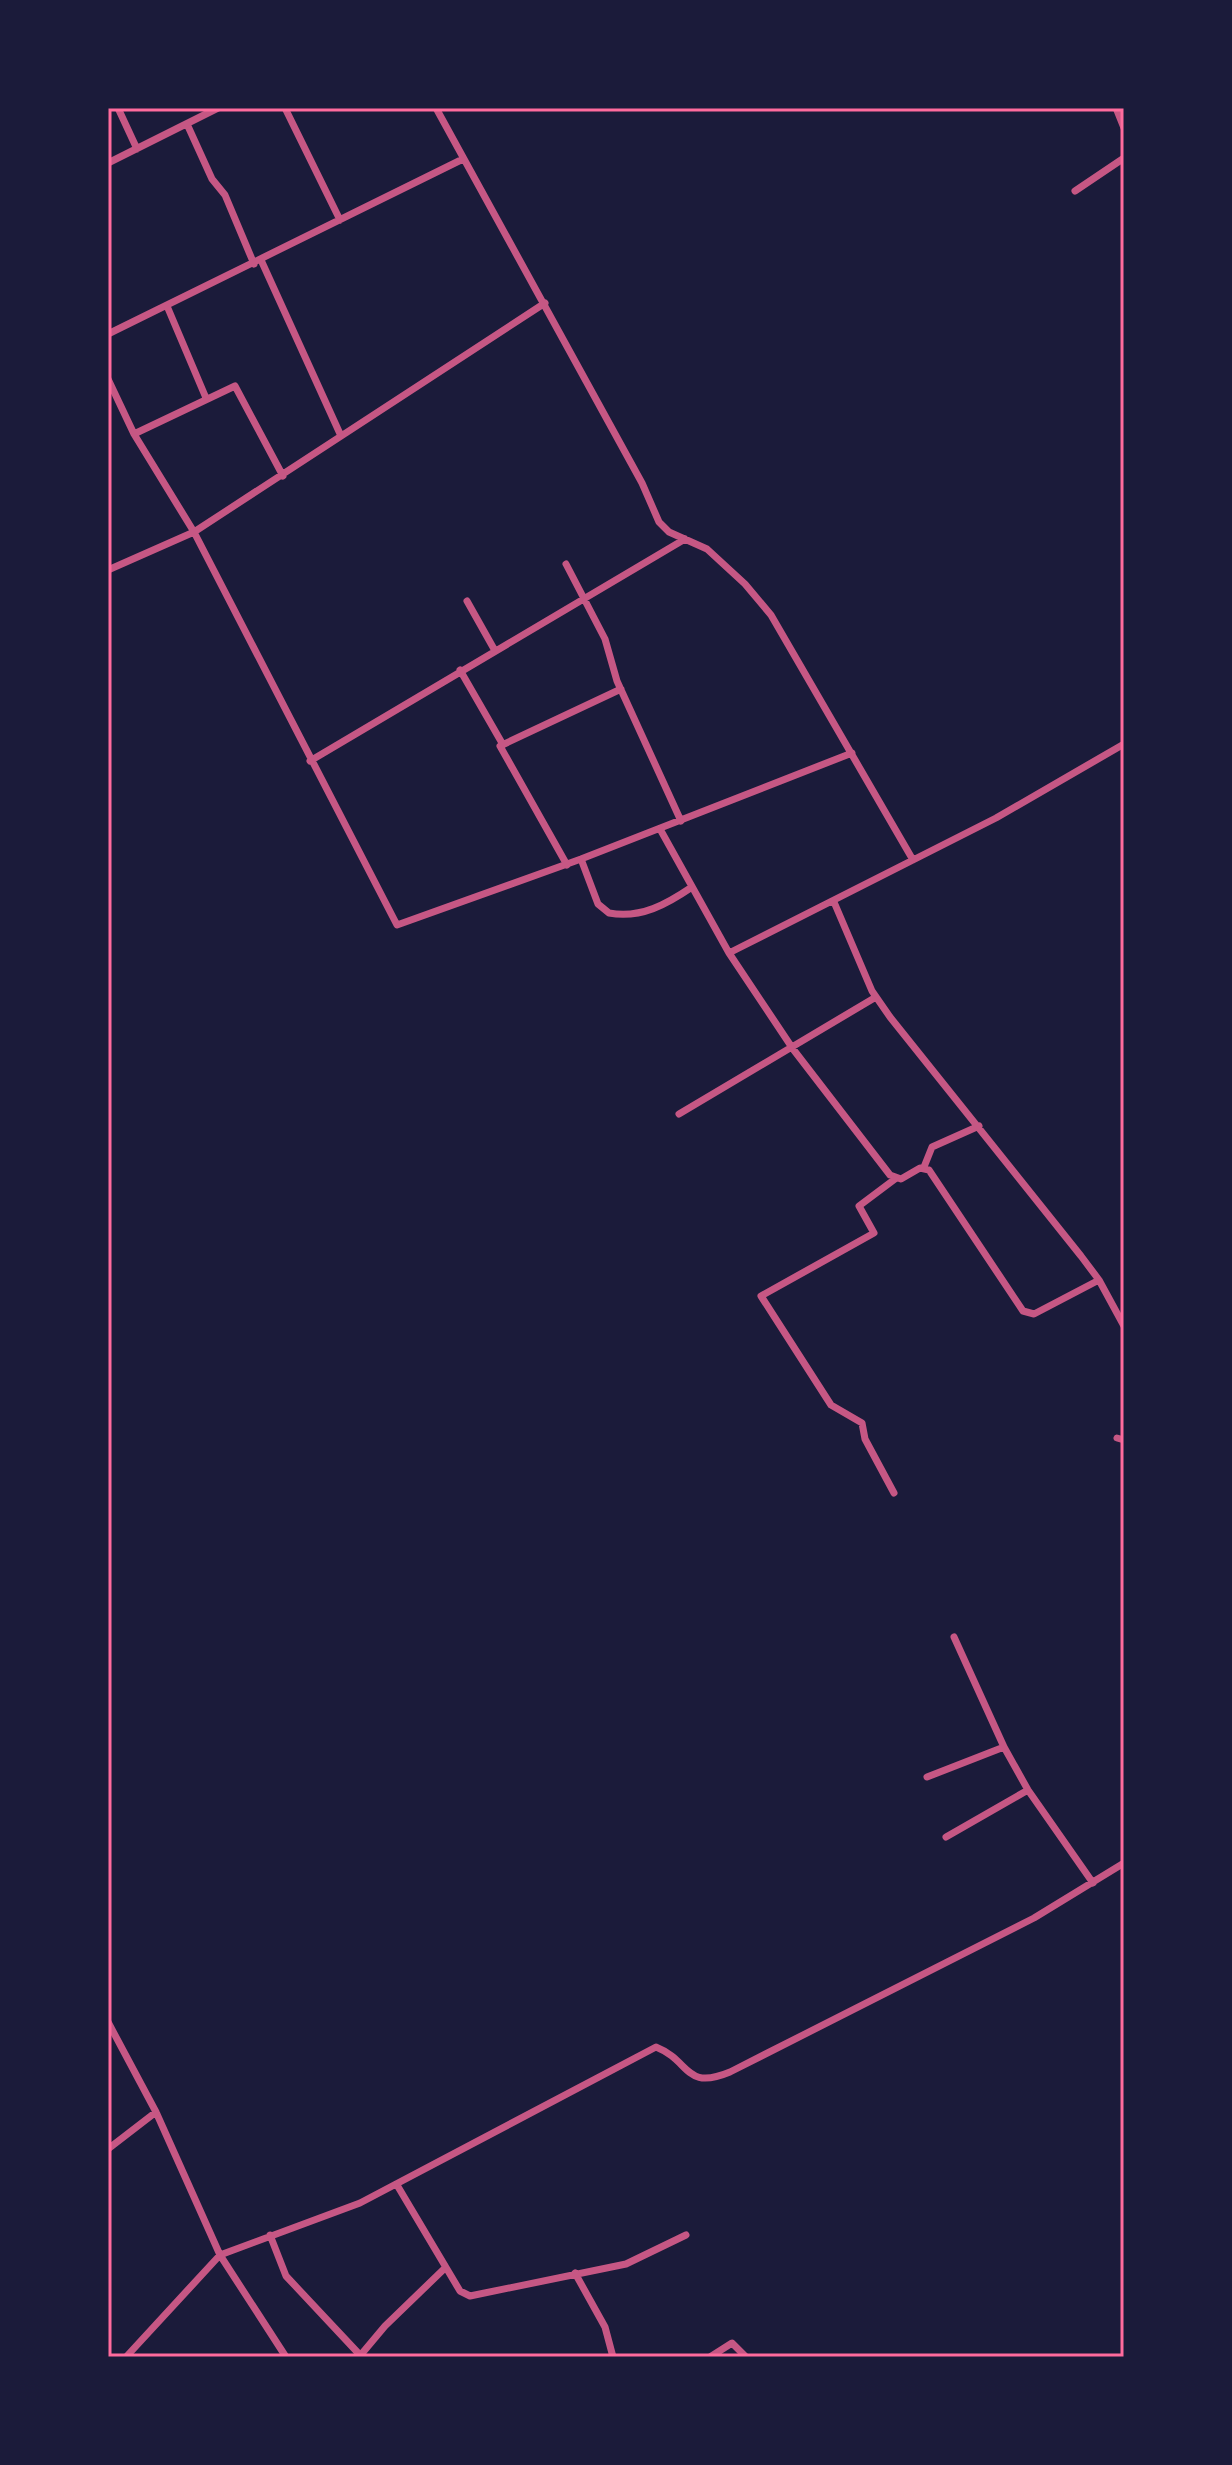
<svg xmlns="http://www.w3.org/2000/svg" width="1232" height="2465" font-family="Karla,sans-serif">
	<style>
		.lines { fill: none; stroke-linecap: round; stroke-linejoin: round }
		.minor { stroke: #c65784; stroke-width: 7 }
		.neatline { fill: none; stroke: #ff6b9d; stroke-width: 3 }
	</style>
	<rect width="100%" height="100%" fill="#1b1b3a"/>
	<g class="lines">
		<path class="minor" d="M118,108l19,41
			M285,108l55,112
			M436,108l206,375 17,39 10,10 38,17 38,35 26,31 142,245
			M1116,108l8,20
			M187,124l25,55 13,16 29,69
			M108,163l110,-55
			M1075,191l49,-33
			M261,260l80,176
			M167,306l39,92
			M108,334l355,-175
			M108,379l26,55 60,98 203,393 184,-66 271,-106
			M134,434l101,-48 48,90
			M566,564l39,75 12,42 64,140
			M108,570l86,-38 351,-229
			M467,601l27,48
			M460,670l42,73
			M310,761l375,-222
			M660,829l69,124
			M581,859l17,45 11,9c32,6 58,-9 83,-26
			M567,865l-67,-119 121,-57
			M834,902l38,89 18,26 191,239 18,24 25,46
			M679,1114l197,-117
			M924,1167l8,-20 47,-21
			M1099,1280l-65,34 -11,-3 -94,-141 -9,-2 -19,11 -11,-4 -97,-126 -64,-96 267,-135 128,-74
			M1117,1438l7,2
			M894,1493l-29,-54 -3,-16 -31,-18 -70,-109 113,-63 -15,-27 36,-27
			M954,1637l50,110 24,43 65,93
			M927,1777l77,-30
			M946,1837l82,-47
			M108,2022l48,90 64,143 66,102
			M108,2149l48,-37
			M397,2185l63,106 10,5 156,-32 60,-29
			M270,2235l16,41 74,79
			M575,2273l30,54 8,30
			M126,2357l94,-102 140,-52 296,-156c35,14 28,44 74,25l304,-154 90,-55
			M359,2357l26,-31 60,-58
			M710,2357l22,-14 14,14"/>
	</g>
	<rect width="1232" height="2465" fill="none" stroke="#1b1b3a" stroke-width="220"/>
	<rect x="110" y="110" width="1012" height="2245" class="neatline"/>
</svg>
